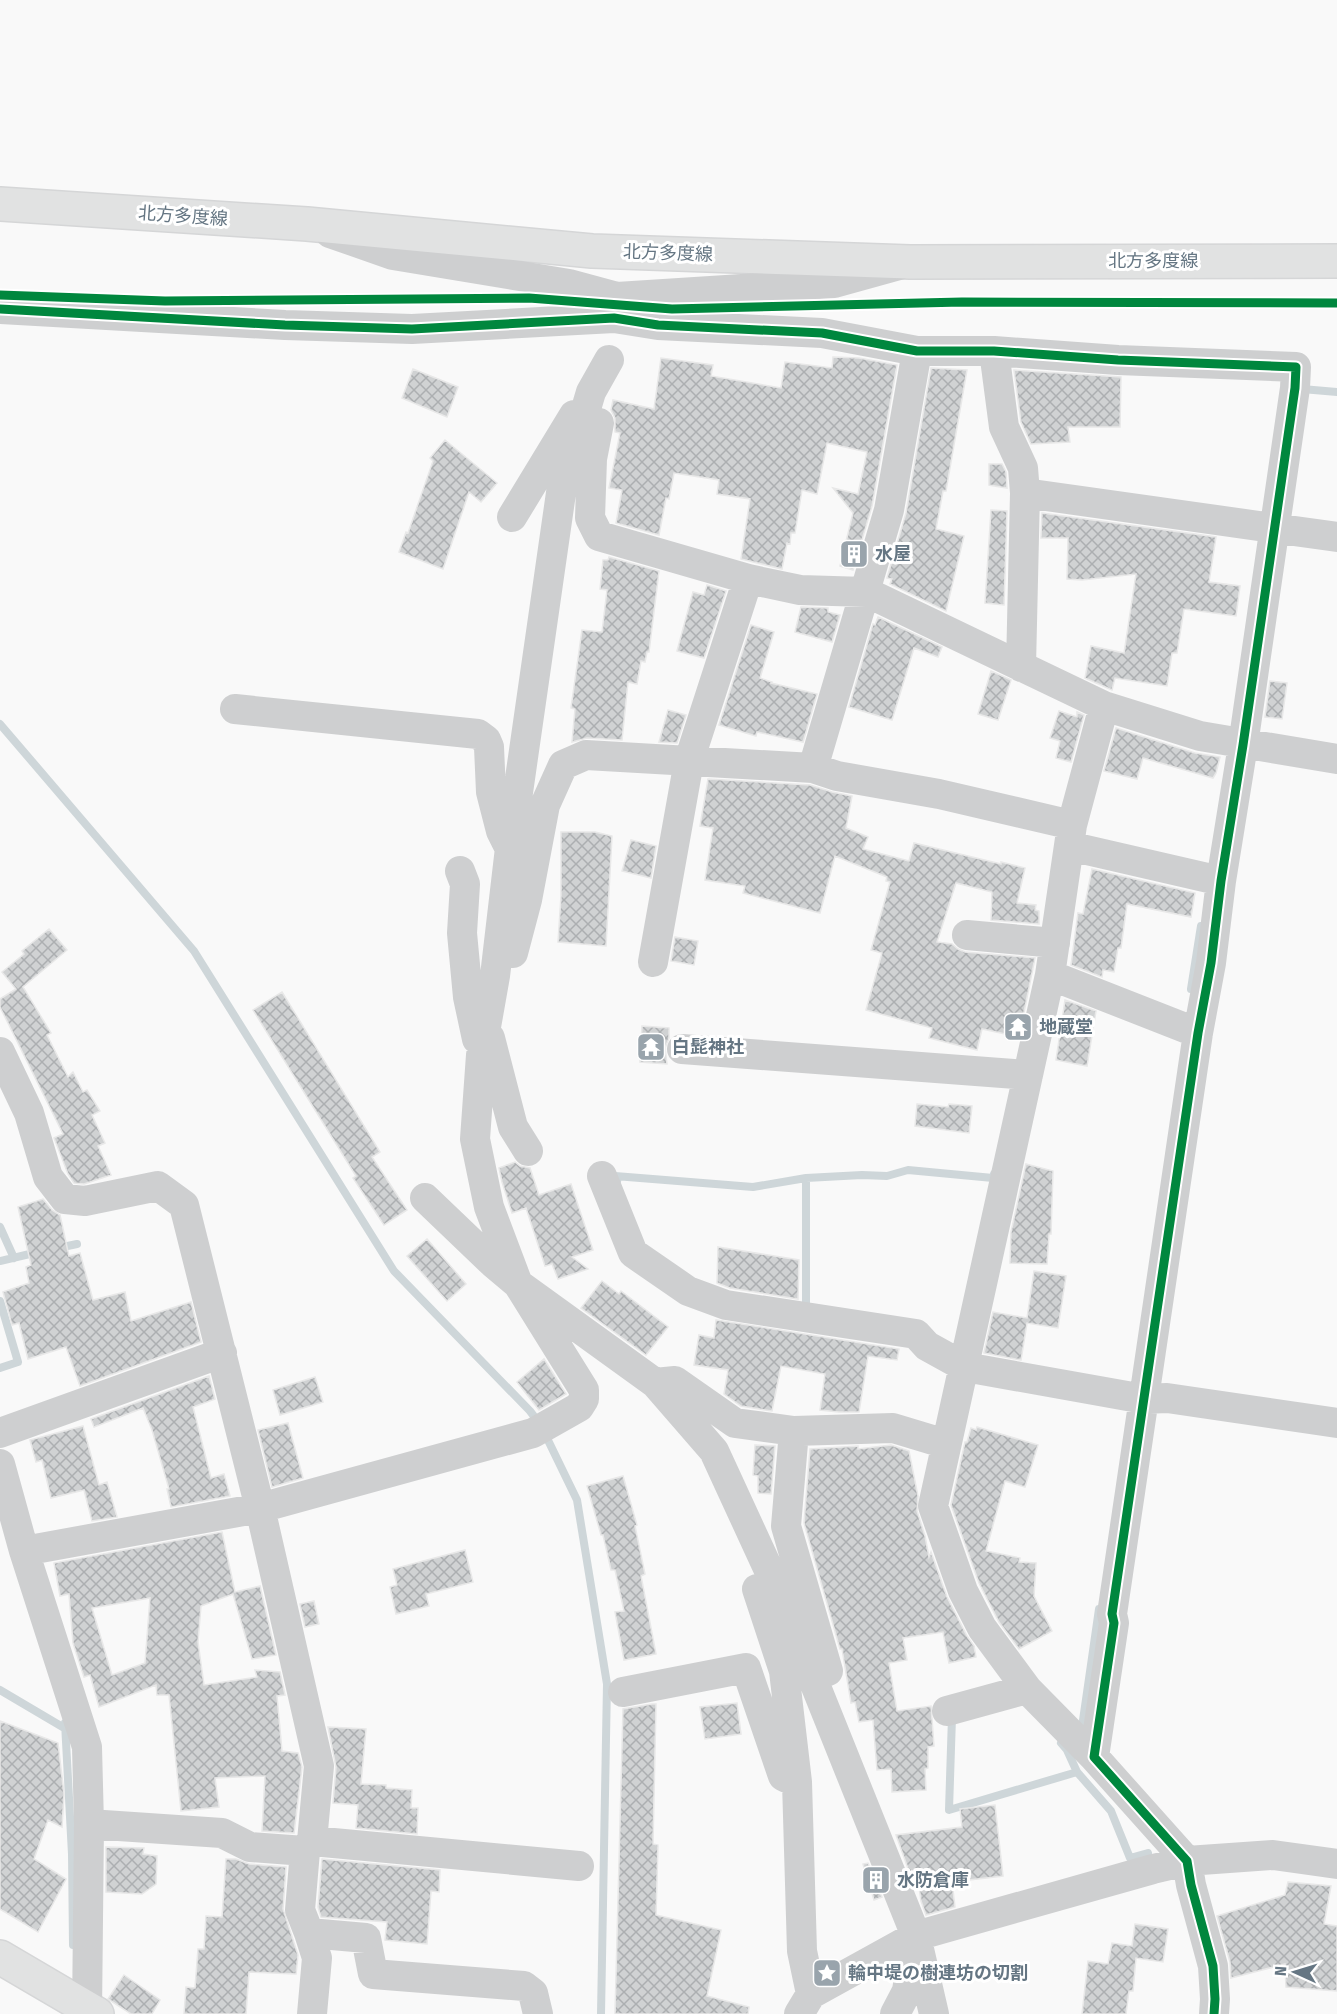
<svg xmlns="http://www.w3.org/2000/svg" width="1337" height="2014" font-family="'Fira Sans Condensed','Noto Sans JP',sans-serif">
	<style>
		.lines { fill: none; stroke-linecap: round; stroke-linejoin: round }
		.stream { stroke: #ced6d9; stroke-width: 8 }
		.building { fill: url(#building-cross-hatch); stroke: #e8e8e8; stroke-width: 1.5; fill-rule: evenodd }
		.major-casing { stroke: #d5d6d7; stroke-width: 36 }
		.path { stroke: #cbcccd; stroke-width: 4; stroke-dasharray: 3 3; stroke-linecap: butt }
		.minor { stroke: #cecfd0; stroke-width: 30 }
		.major { stroke: #e1e2e2; stroke-width: 33 }
		.cycleway-casing { stroke: #fff; stroke-width: 13 }
		.cycleway { stroke: #00873e; stroke-width: 9 }
		.labels { text-anchor: middle; dominant-baseline: central; stroke-width: 6; stroke-linejoin: round; paint-order: stroke }
		.street-label { font-size: 18px; fill: #657683; stroke: #fff }
		.poi-label { font-size: 18px; font-weight: bold; fill: #657683; stroke: #fff; text-anchor: start }
	</style>
	<defs>
		<pattern id="building-cross-hatch" width="8" height="8" patternUnits="userSpaceOnUse" patternTransform="scale(1.5)"><rect width="8" height="8" fill="#d0d2d3"/><path d="M0 0l8 8M0 8l8-8" fill="none" stroke="#acafb1"/></pattern>
	</defs>
	<rect width="100%" height="100%" fill="#f9f9f9"/>
	<g class="lines">
		<path class="stream" d="M1302,389l35,3
			M0,724l194,227 200,320 136,140 9,12
			M1191,989l10,-63
			M806,1178v130
			M617,1181l-2,-5 138,11 53,-9 56,-3 25,1 21,-6 85,8 1,-4
			M0,1227l14,31
			M58,1248l19,-4
			M0,1261l38,-9
			M0,1301l18,61 -18,6
			M545,1434l32,66 30,184 -6,330
			M0,1690l66,39
			M952,1717l-3,93 128,-38
			M65,1723l7,131 1,91
			M1081,1734l18,-125
			M1061,1743l6,7 10,22 34,39 19,47 18,-5"/>
	</g>
	<path class="building" d="M833,357l26,1 38,7 -25,141 -19,64 -13,-4 13,-53 -20,-25 25,6 9,-42 -40,-9 -10,51 -15,-4 -7,43h-4l-1,11 -3,-1 -5,26 -41,-10 9,-60 -33,-5 2,-14 -45,-7 -5,26 -3,-1 -7,37 -43,-12 6,-33 -13,-2 11,-55 -5,-1v-14l-4,-8 2,-10 41,9 7,-51 52,7 -2,11 70,12 4,-26 47,6z
		M931,368l36,2 -21,121h-3l-7,38 28,7 -18,75 -56,-27 2,-5 -5,-1 19,-65z
		M413,369l45,18 -11,30 -45,-19z
		M1014,370l107,7 -1,50h-52l2,15 -39,2 -10,-22z
		M445,440l52,43 -16,19 -12,-10 -26,77 -44,-17 7,-20 2,1 25,-72 -3,-3z
		M989,464h13l4,8 1,16 -18,-3z
		M991,510l16,1 -3,94 -19,-2z
		M1042,513l174,24 -7,45 31,4 -4,30 -52,-7 -7,44h-5l-5,33 -52,-8 -3,12 -27,-12 6,-32 33,7 12,-79 -54,6 -15,-1 1,-41h-27z
		M609,557l50,14 -10,81h-2l-2,10 -4,-1 -4,23 -9,-2 -6,58 -35,-2 -15,4 3,-33 -4,-1 11,-78 20,2 5,-42 -7,-1 3,-29h5z
		M707,585l19,6 -22,67 -27,-7 16,-59 11,3z
		M801,607l27,1v4l12,3 -8,27 -37,-10z
		M878,617l64,30 -4,10 -24,-9 -22,72 -43,-13 24,-83 2,1z
		M751,625l23,7 -14,46 12,4 -1,1 46,11 -14,48 -46,-10 -1,4 -37,-11z
		M991,671l20,9 -13,40 -20,-6z
		M1270,681l17,2 -5,36 -17,-2z
		M668,710l18,5 -9,28 -18,-1z
		M1059,711l18,6v-5l7,3 -13,47 -15,-4 4,-17 -10,-3z
		M1116,728l79,25 25,4 -4,16 -3,5 -70,-20 -6,21 -33,-8z
		M708,779l102,6 22,7 20,4 -6,32 22,9 -5,12 46,12 5,-18 87,21v-2l24,6 -8,35 19,2 -1,5 4,1v13l-48,-4 1,-28 -36,-9 -19,59 15,2 6,5 7,3 70,6 -16,79 -37,-8 -5,21 -48,-12 3,-10 -66,-18 16,-57 -11,-3 19,-68 -4,-1 1,-4 -52,-21 -15,57 -77,-20 2,-7 -40,-6 8,-52 -13,-2z
		M561,832h34l17,4 -6,110 -48,-4 3,-46z
		M631,840l25,6 -5,32 -29,-7z
		M1092,869l103,24 -4,24 -64,-13 -6,44h-3l-4,24 -11,-2 -1,7 -31,-12 7,-52 5,1z
		M49,929l18,21 -44,37 28,46 -4,2 21,42 5,-5 10,20 4,-2 13,21 -8,4 13,28 -7,3 13,29 -27,9 -10,-1 -6,-9 -14,-36 9,-4 -63,-127v-8l16,-10 -14,-17 22,-18 -2,-3z
		M675,937l23,4 -4,24 -23,-4z
		M282,992l98,160 -8,5 35,53 -23,15 -31,-47 3,-2 -103,-166z
		M1065,1000l31,11 -9,55 -31,-6z
		M642,1026l27,2v10l-4,10 2,16 -27,-2z
		M917,1104l31,3 1,-3 23,2 -3,27 -54,-7z
		M515,1162l5,4 10,2 9,27 32,-11 22,66 -21,7 16,12 -30,10 -6,-15 -7,2 -19,-58 -14,5 -10,-31 -3,-14z
		M1026,1164l27,7 -2,63h-2l-2,30 -37,-1 1,-31z
		M43,1199l9,11 8,5 9,41 11,-3 13,47 32,-8 6,29 60,-19 10,40 -121,44 -14,-39 -38,12 -9,-36 -7,2 -9,-33 26,-9 -3,-16 5,-2 -13,-58z
		M427,1239l39,45 -19,17 -40,-45z
		M718,1247l81,13 -1,39 -68,-11 -13,-5z
		M1034,1271l32,5 -8,52 -31,-5 -6,37 -37,-7 9,-41 34,6z
		M602,1281l17,13 2,-3 47,36 -22,28 -65,-47z
		M716,1320l183,29 -2,11 -29,-4 -9,56h-20l-19,-2 5,-36 -44,-8 -9,45 -31,-5 -17,-12 4,-24 -34,-5 5,-30 15,3z
		M544,1359l22,35 -27,16 -22,-28z
		M209,1376l6,23 -22,8 18,71 13,-4 6,22 -59,11 -4,-18h2l-17,-59 -9,-22 -49,19 -3,-8z
		M315,1377l8,25 -43,13 -7,-25z
		M288,1423l15,55 -31,9 -14,-57z
		M83,1426l16,59 8,-3 10,35 -25,4 -8,-31 -33,8 -9,-38 -6,2 -6,-22z
		M977,1427l61,18 -13,42 -20,-6 -19,70 34,7 -1,4 17,1 -2,33 18,35 -33,18 -20,-27 -20,-39 -28,-78 14,-63h2l4,-14 5,2z
		M755,1445l20,1 -4,48 -13,-1v-17l-5,-1z
		M891,1445l18,6 9,45 -1,15 8,25 4,21 2,-5 16,45 20,39 7,10 2,11 -27,6 -6,-31 -40,6 4,22 -18,3 8,48 34,-5 3,40 -6,1v21l-3,1 1,21 -34,2 -1,-23 -14,1 -4,-50 -14,2 -4,-20 -4,1 -9,-54h-2l-36,-126 6,-74 48,-3v3z
		M623,1476l14,49 -2,1 10,48 -4,2 15,78 -32,6 -9,-48 9,-1 -9,-41h-4l-8,-35h-2l-14,-49z
		M222,1532l13,60 25,-6 16,69 -24,4 -19,-65 -32,12 -3,36 6,43 53,-8 -2,-7 25,2 5,23 -8,1 5,55 16,2 4,14 -8,66 -32,-2 3,-55 -50,2 4,29 -38,4 -12,-116h-12l-1,-10 -57,22 -9,-32 -6,2 -11,-34 -4,-49 -9,2 -6,-33zM150,1598l-5,65 -33,12 -20,-67z
		M465,1550l8,32 -47,12 3,12 -33,8 -6,-27 7,-2 -4,-16z
		M314,1601l5,23 -14,3 -5,-23z
		M737,1703l4,31 -36,5 -5,-32z
		M652,1704h4l-3,140 5,1 -2,70 65,15 -14,66 42,11 -1,7h-133l8,-305z
		M0,1721l58,22 6,51 -2,33 -14,-7 -14,39 32,20 -28,53 -38,-23z
		M328,1727l38,2 -5,55 25,1v3l26,2 -1,18h7l-1,26 -61,-6 2,-23 -25,-2 3,-36z
		M995,1805l8,71 -51,6 3,25 -29,8 -5,-14 -2,-14 -4,1 -19,-53 66,-8 -2,-18z
		M106,1847l38,1 -1,6 14,2 -1,28 -14,10 -36,-2z
		M226,1859h10l13,5 37,3 -3,42 15,46 -2,19 -47,-2 -3,42h-62l2,-27 9,1 3,-39h6l2,-33 16,1z
		M322,1859l118,11 -1,22 -8,-1 -4,53 -42,-4 2,-18 -66,-5 -3,-10z
		M868,1863l14,34 -8,3 -11,-36z
		M1288,1882l43,4 -7,38 13,2v65l-51,-4 -1,-23 -54,14 -1,-16 -13,-46 68,-21z
		M1135,1924l33,5 -5,33 -27,-4 -3,33h-4l-3,23h-44l6,-53 20,3 4,-21 20,3z
		M124,1975l36,25 -8,14h-21l-23,-15z"/>
	<g class="lines">
		<g class="major-casing">
			<path id="major" d="M0,204l307,20 285,27 318,11 427,-1
				M0,1957l97,57"/>
		</g>
		<path class="path" d="M867,304l95,-2 375,1"/>
		<path class="minor" d="M330,233l63,22 176,29 48,13 217,-14 65,-18
			M0,309l285,16 127,4 202,-11 44,7 164,8 95,18h77l124,9 178,7 -1,21 -52,357 -22,136 -10,82 -13,70 -86,581 2,9 -20,134 93,104 4,24 22,81 2,33 -1,15
			M994,351l10,76 19,41 2,25 -4,174
			M609,360l-18,32 -30,101 -51,355 -15,128 -14,79 -6,84 14,68 29,77 137,99 59,68 58,126 144,359 18,78
			M599,423l-7,36 -2,59 9,18 149,43 52,11 66,2 238,114 96,30 137,23
			M1025,493l312,44
			M512,517l62,-102
			M235,709l243,25 8,6 3,7 2,45 10,39 7,14
			M813,768l76,-258 28,-159
			M1069,846l152,35
			M460,871l5,13 -3,49 6,64 9,42
			M967,935l88,8
			M513,953l14,-53 18,-95 18,-40 23,-10 227,13 24,8 102,18 133,31
			M653,962l36,-201 59,-182
			M1050,975l148,58
			M490,1038l23,89 15,24
			M682,1049l346,26
			M0,1052l29,61 19,64 17,22 20,2 73,-15 26,19 76,303 59,258 -7,75 -7,10 -5,59 9,23 57,5 7,36 151,12 9,7 5,21
			M602,1176l31,77 55,38 38,14 190,29 11,12 38,21 179,32 23,-1 170,25
			M655,1383l20,-2 60,42 59,8 99,-3 53,16
			M794,1431l-8,95 42,145
			M0,1433l222,-80
			M0,1464l24,87 63,196 2,77 -2,190
			M24,1551l236,-43 273,-75 46,-26 5,-8v-9l-66,-106 -25,-21 -68,-65
			M757,1589l27,82 13,111 5,169 9,43
			M623,1692l123,-24 37,108 4,2
			M947,1711l80,-22
			M1094,1757l-67,-68 -45,-61 -19,-37 -30,-85 117,-531 22,-150 32,-119
			M89,1824l133,9 28,14 55,4
			M312,1841l267,25
			M309,1933l8,25 -5,56
			M799,2014l12,-20 105,-58 237,-67 34,-8 86,-6 64,9
			M895,2014l12,-23 6,-40"/>
		<use href="#major" class="major"/>
		<g class="cycleway-casing">
			<path id="cycleway" d="M0,295l165,6 364,-3 143,11 290,-7 375,1
				M0,309l285,16 127,4 202,-11 44,7 164,8 95,18h77l124,9 178,7 -1,21 -52,357 -22,136 -10,82 -13,70 -86,581 2,9 -20,134 93,104 4,24 22,81 2,33 -1,15"/>
		</g>
		<use href="#cycleway" class="cycleway"/>
	</g>
	<defs>
		<g id="building-square" transform="scale(1.5)"><rect x="-9" y="-9" width="18" height="18" rx="4" fill="#99a4ac" stroke="#fff"/><path d="M-4-6H4V6H1V3H-1V6H-4ZM-2.5-4.3h1.7v1.8h-1.7ZM.8-4.3h1.7v1.8H.8ZM-2.5-1h1.7V.8h-1.7ZM.8-1h1.7V.8H.8Z" fill="#fff"/></g>
		<g id="temple-square" transform="scale(1.5)"><rect x="-9" y="-9" width="18" height="18" rx="4" fill="#99a4ac" stroke="#fff"/><path d="M0-6L5-2H3V0L6.5 2.5H4V6H1.5V3h-3V6H-4V2.5H-6.5L-3 0V-2H-5Z" fill="#fff"/></g>
		<g id="sight-square" transform="scale(1.5)"><rect x="-9" y="-9" width="18" height="18" rx="4" fill="#99a4ac" stroke="#fff"/><path d="M0-6L1.8-2.2L6-1.7L2.9 1.2L3.7 5.4L0 3.3L-3.7 5.4L-2.9 1.2L-6-1.7L-1.8-2.2Z" fill="#fff"/></g>
	</defs>
	<g fill-rule="evenodd">
		<use href="#building-square" x="854" y="554"/>
		<use href="#temple-square" x="1018" y="1027"/>
		<use href="#temple-square" x="651" y="1047"/>
		<use href="#building-square" x="876" y="1880"/>
		<use href="#sight-square" x="827" y="1973"/>
	</g>
	<g class="labels">
		<g class="street-label">
			<text transform="translate(183 216) rotate(4)">北方多度線</text>
			<text transform="translate(668 253) rotate(2)">北方多度線</text>
			<text x="1153" y="261">北方多度線</text>
		</g>
		<g class="poi-label">
			<text x="875" y="554">水屋</text>
			<text x="1039" y="1027">地蔵堂</text>
			<text x="672" y="1047">白髭神社</text>
			<text x="897" y="1880">水防倉庫</text>
			<text x="848" y="1973">輪中堤の樹連坊の切割</text>
		</g>
	</g>
	<g transform="translate(1295 1972) rotate(274)" stroke="#ffffff" stroke-width="4.5" paint-order="stroke">
	<path d="M0-4.5L10 22L0 15L-10 22Z" fill="#657683"/>
	<text y="-9" font-size="16" font-weight="bold" text-anchor="middle" fill="#657683">N</text>
	</g>
</svg>
